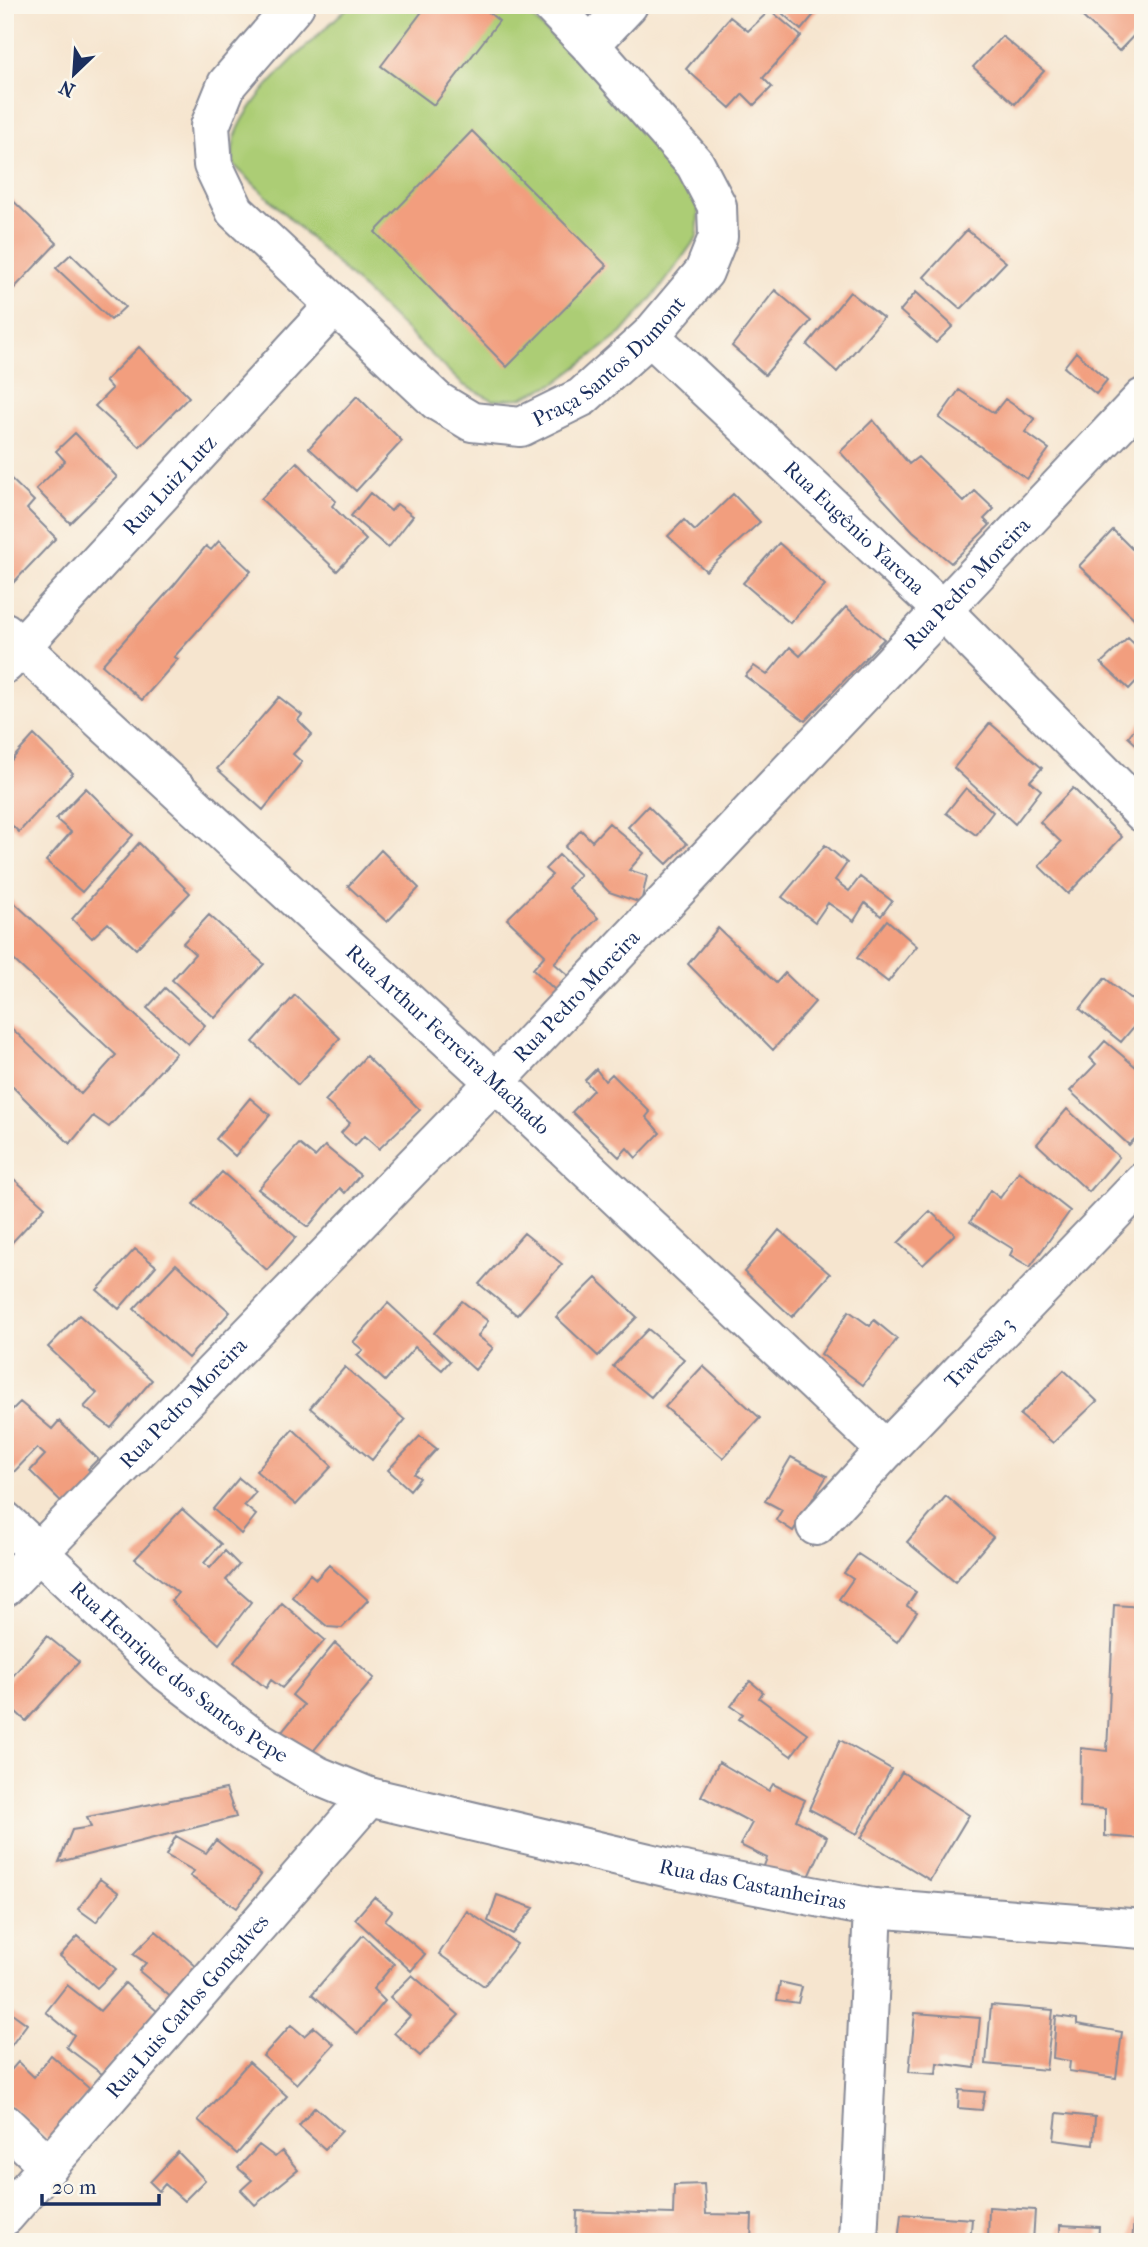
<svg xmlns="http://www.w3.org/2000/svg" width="1148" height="2247" font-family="'IM FELL French Canon',serif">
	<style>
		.green { fill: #accd75; stroke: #647e6a; stroke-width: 2 }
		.building { fill: #f29e7e }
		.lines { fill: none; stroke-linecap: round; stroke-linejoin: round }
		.minor-casing { stroke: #888a96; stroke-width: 42 }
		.minor { stroke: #fff; stroke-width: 38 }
		.labels { text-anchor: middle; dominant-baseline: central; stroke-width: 7; stroke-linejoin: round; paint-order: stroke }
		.street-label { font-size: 21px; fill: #1b2f5e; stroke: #fbf7ec }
	</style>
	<rect width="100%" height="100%" fill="#fbf7ec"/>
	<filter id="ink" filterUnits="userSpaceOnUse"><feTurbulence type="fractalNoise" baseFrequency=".0143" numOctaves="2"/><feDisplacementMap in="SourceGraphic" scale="14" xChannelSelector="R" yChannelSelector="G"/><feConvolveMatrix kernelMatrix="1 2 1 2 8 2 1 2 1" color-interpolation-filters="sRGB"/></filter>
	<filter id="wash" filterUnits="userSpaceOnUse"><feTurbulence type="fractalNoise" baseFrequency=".00686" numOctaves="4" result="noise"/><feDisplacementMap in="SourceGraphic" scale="28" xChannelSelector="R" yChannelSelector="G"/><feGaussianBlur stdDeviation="1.57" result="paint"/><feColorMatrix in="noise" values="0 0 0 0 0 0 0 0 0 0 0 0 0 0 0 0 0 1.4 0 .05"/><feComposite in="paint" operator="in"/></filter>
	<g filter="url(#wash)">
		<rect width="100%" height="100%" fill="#f6e5cf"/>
		<path class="green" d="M350,5h169l158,151 22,50 -2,31 -35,49 -40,47 -66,50 -35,15 -28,2 -30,-15 -229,-220c0,-6 -2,-12 -1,-17 5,-47 84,-110 117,-143z"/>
		<g id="blocks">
			<path class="building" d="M427,5h53l19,16 -65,84 -53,-39z
				M773,5h49l-21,25z
				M1070,5h73v21l-24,25z
				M770,10l31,26 -38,42 9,9 -18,18 -11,-11 -13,14 -44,-39 44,-52 18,14z
				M1002,36l42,35 -29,33 -42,-37z
				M472,131l135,135 -100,101 -132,-135z
				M5,193l52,50 -52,55z
				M967,230l39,32 -45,47 -37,-32z
				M71,254l54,53 -14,13 -55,-52z
				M775,290l36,31 -46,54 -33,-29z
				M850,292l33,26 -46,54 -30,-27z
				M916,292l37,34 -17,17 -36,-32z
				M139,347l50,50 -49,50 -45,-41 17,-17 -7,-8z
				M1076,352l31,28 -11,14 -32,-27z
				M959,390l35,23 11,-14 30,20 -10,13 24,17 -22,30 -88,-61z
				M357,396l45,45 -46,50 -47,-43z
				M873,420l36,44 9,-7 46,45 11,-11 19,18 -10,10 6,6 -39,38 -38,-32 -73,-79z
				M75,433l42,44 -47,46 -34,-34 29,-28 -9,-10z
				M297,462l39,39 -4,5 34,34 -29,31 -76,-72z
				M5,473l29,28 -7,8 29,29 -43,45 -8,-8z
				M370,493l21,18 6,-7 16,12 -25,32 -37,-32z
				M733,494l27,28 -54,49 -38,-35 16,-16 11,11z
				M1113,530l30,30v57l-5,5 -59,-56z
				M219,541l32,30 -77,86 4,2 -36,41 -40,-35 72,-80 32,-39 5,4z
				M779,543l46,42 -35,38 -47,-40z
				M846,607l38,32 -79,82 -60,-45 9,-10 13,9 23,-28 10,9z
				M1128,638l15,14v22l-14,15 -28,-26z
				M279,697l23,18 -4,5 14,14 -19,20 9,8 -39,48 -46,-41z
				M1143,719v32l-15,-14z
				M990,723l52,45 -12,13 11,9 -26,34 -61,-56z
				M34,735l39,38 -54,59 -14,-13v-52z
				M86,788l47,47 -51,57 -36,-31 25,-29 -15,-13z
				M966,788l27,24 -17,23 -30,-22z
				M1073,788l49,49 -54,57 -29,-28 22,-24 -21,-20z
				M648,806l39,38 -20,20 -39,-37z
				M609,823l35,30 -15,17 18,6 -6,27 -32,-11 -44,-45 16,-17 11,11z
				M139,843l51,50 -54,56 -28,-26 -16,15 -20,-19z
				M825,845l22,18 -12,17 14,11 11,-14 32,24 -11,15 -16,-13 -11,18 -26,-18 -13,19 -33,-25z
				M381,850l38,38 -32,34 -39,-36z
				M559,855l21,20 -12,13 30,30 -44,45 17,15 -14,14 -24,-23 12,-14 -38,-36 45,-44 -7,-6z
				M5,894l171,159 -67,74 -16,-11 -23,28 -65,-65v-57l76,72 35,-39 -111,-103z
				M209,915l55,49 -49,54 -43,-38 23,-26 -12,-11z
				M887,920l30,26 -29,36 -31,-24z
				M718,928l58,55 9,-10 30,29 -42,48 -85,-86z
				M1105,978l38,31v7l-22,26 -41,-33z
				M165,988l40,37 -17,19 -41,-36z
				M295,995l45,43 -42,47 -45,-43z
				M1105,1041l38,32v57l-14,15 -59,-54 26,-27 -6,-6z
				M366,1056l54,54 -41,39 -15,-13 -9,10 -14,-13 9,-10 -25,-22z
				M596,1069l9,12 7,-7 38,38 -4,5 14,16 -24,25 -9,-10 -8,9 -47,-45 21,-22 -8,-10z
				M250,1098l20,17 -35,41 -19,-17z
				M1067,1109l52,48 -30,35 -52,-48z
				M299,1144l16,13 10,-11 35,29 -15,18 -5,-5 -32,39 -50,-38z
				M5,1171l40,36 -40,43z
				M1019,1171l51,40 -40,56 -20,-12 3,-6 -43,-27 20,-32 10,8z
				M222,1172l74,65 -29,33 -74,-66z
				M930,1211l25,23 -32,31 -25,-22z
				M779,1230l51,44 -38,43 -48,-45z
				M524,1233l38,31 -45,51 -38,-31z
				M135,1249l21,17 -37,43 -22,-19z
				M176,1264l54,48 -42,46 -54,-49z
				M596,1278l41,39 -39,39 -42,-39z
				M462,1301l26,20 -10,15 15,12 -18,22 -41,-37z
				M388,1303l62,58 -8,9 -27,-23 -30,34 -28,-26 6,-5 -10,-8z
				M849,1311l21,15 4,-6 23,19 -34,46 -42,-31z
				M79,1315l73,65 -41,48 -27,-21 13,-14 -49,-46z
				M648,1329l36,30 -33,38 -38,-31z
				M703,1366l57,52 -37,40 -58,-51z
				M345,1367l60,53 -33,40 -62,-52z
				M1064,1370l33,31 -44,42 -33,-28z
				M20,1402l32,27 7,-8 39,38 -10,10 12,12 -28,31 -42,-41 15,-16 -8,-7 -28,29 -4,-4v-56z
				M293,1429l39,37 -36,39 -40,-34z
				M420,1436l17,13 -23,25 6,4 -10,12 -22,-20z
				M791,1457l36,19 -34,55 -17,-11 6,-10 -17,-9z
				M239,1478l17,14 -12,13 12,10 -15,19 -28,-25z
				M946,1496l47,41 -38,45 -48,-40z
				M182,1509l39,35 -17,19 6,5 15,-17 14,14 -13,15 25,22 -32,42 -48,-43 7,-8 -43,-34z
				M858,1554l58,38 -9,14 10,6 -20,30 -58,-43 14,-20 -9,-6z
				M329,1565l39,35 -26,28 -14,-1 -36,-30 18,-23 6,5z
				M282,1603l43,37 -43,48 -11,-8 -5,8 -32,-26z
				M1114,1605l29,2v232l-38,-3v-27l-25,-2 1,-59 26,3z
				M47,1636l32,26 -53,59 -21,-19v-17z
				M335,1643l39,35 -64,77 -29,-22 23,-28 -12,-10z
				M750,1681l13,11 -4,6 49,36 -17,22 -52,-37 4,-5 -12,-8z
				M840,1740l51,29 -34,65 -48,-25z
				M719,1762l50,29 4,-7 32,16 -9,20 31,17 -18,40 -16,-7 -7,12 -24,-11 5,-13 -27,-13 12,-22 -51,-27z
				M902,1772l67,43 -39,65 -69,-42z
				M226,1789l10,28 -177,45 13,-32 19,-3 -4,-10z
				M176,1836l30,17 10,-13 45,35 -24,33 -47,-32 4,-5 -28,-16z
				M100,1879l19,14 -23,29 -18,-13z
				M497,1895l37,13 -21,26 -25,-13z
				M374,1897l18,14 -7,9 40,34 -14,17 -56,-52z
				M467,1911l50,33 -33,42 -45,-32z
				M156,1931l42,37 -26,30 -33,-27 7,-8 -13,-9z
				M363,1935l31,29 -21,25 12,12 -27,33 -46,-40z
				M78,1936l38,33 -19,19 -37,-32z
				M412,1975l47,40 -39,41 -26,-23 16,-17 -20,-19z
				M780,1982l22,5 -4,16 -21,-3z
				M125,1983l33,29 -56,62 -36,-27 8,-12 -28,-23 21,-27 33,26z
				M991,2005l62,5 -7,60 -60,-6z
				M5,2008l22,16 -22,30z
				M915,2013l65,5 -5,50 -38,-5 -1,11 -27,-2z
				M1056,2016l21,3v5l45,8 -6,46 -47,-7 1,-10 -17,-3z
				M1141,2024h2v41h-5z
				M291,2025l13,11 10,-9 20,17 -37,40 -34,-28z
				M51,2055l40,35 -43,50 -43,-39v-24l13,-15 16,15z
				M249,2062l38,34 -50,58 -39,-34z
				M959,2090l26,2 -3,18 -24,-2z
				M315,2107l27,24 -17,18 -26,-23z
				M1057,2113l38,4 -2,28 -39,-5z
				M259,2145l16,12 7,-6 16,19 -43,35 -14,-15 11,-10 -14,-12z
				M178,2152l27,28 -21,21 -19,-17 -6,7 -9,-9z
				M704,2184l2,30 46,1 -1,27h-175l1,-31 96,3 1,-29z
				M989,2207l46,3 -2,32h-45z
				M901,2214l71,5 -2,23h-72z
				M1134,2219l9,1v22h-11z
				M1060,2225l39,2 -1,15h-38z"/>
		</g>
	</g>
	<g filter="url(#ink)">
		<use href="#blocks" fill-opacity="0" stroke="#888a96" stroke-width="2"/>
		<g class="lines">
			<g class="minor-casing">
				<g id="minor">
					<path id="s1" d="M295,5l-68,79 -17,42 3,39 22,46 202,190 35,21 49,5 61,-30 68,-61 54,-64 14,-35 -1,-31 -22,-42 -105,-119 -39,-40"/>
					<path d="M590,45l38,-40"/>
					<path id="s2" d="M650,336l292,274 201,203"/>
					<path id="s3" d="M5,632l490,450 391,368"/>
					<path id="s4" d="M5,664l330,-359"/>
					<path id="s5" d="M5,1521l157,147 90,69 66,39 51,21 305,72 199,39 270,21"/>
					<path id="s6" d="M816,1526l70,-76 257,-268"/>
					<path id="s7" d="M5,1587l490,-505 648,-684"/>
					<path d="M5,2124l44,42"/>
					<path id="s8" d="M5,2216l364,-419"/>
					<path d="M858,2242l15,-334"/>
				</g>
			</g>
			<use href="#minor" class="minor"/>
		</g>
	</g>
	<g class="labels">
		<g class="street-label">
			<text stroke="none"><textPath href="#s1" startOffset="718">Praça Santos Dumont</textPath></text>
			<text stroke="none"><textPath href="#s4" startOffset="243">Rua Luiz Lutz</textPath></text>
			<text stroke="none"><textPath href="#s2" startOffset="280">Rua Eugênio Yarena</textPath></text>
			<text stroke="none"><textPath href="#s7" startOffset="1390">Rua Pedro Moreira</textPath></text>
			<text stroke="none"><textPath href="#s7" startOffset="822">Rua Pedro Moreira</textPath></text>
			<text stroke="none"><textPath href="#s3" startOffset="602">Rua Arthur Ferreira Machado</textPath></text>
			<text stroke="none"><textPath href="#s6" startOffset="238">Travessa 3</textPath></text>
			<text stroke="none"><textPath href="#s7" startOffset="256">Rua Pedro Moreira</textPath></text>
			<text stroke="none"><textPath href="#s5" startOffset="231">Rua Henrique dos Santos Pepe</textPath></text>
			<text stroke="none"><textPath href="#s5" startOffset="854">Rua das Castanheiras</textPath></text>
			<text stroke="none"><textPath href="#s8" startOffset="278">Rua Luis Carlos Gonçalves</textPath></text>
		</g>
	</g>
	<rect width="1148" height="2247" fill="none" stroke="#fbf7ec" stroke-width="28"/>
	<g transform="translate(74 74) rotate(205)" stroke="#fbf7ec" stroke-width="5" paint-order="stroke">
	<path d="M0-5L12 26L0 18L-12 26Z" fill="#1b2f5e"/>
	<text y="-10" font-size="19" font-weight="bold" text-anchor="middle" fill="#1b2f5e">N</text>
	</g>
	<path d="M42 2194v10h117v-10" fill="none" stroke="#1b2f5e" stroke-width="3.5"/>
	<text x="52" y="2194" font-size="21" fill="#1b2f5e" stroke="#fbf7ec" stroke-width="5" paint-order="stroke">20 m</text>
</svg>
